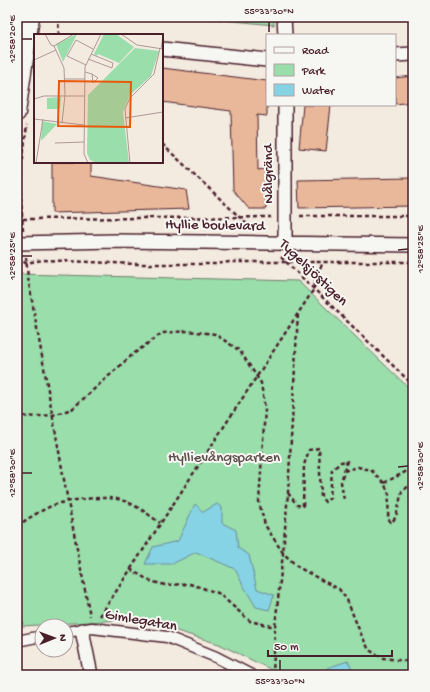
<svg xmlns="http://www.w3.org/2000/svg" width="430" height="692" font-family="'Gochi Hand',sans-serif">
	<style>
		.green { fill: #99deab; stroke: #727e6b }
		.water { fill: #85d3e4; stroke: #6d8b9a }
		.building { fill: #e9b89a; stroke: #4a1f2b }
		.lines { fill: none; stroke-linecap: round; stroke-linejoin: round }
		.pedestrian-casing { stroke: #4a1f2b; stroke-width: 13 }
		.minor-casing { stroke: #4a1f2b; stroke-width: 16 }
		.tertiary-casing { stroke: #4a1f2b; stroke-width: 19 }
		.path { stroke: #4a1f2b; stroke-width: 2.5; stroke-dasharray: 4 3; stroke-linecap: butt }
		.pedestrian { stroke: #f6f6f2; stroke-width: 10 }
		.minor { stroke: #f6f6f2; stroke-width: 13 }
		.tertiary { stroke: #f6f6f2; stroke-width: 16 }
		.ticks { fill: none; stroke: #4a1f2b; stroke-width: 1.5 }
		.labels { text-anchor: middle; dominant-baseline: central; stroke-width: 4; stroke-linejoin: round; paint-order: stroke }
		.street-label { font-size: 15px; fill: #4a1f2b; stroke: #f6f6f2 }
		.park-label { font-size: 15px; fill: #5e4f4b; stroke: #f6f6f2 }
		.inset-road { fill: none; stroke: #af9998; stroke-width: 1 }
		.view { fill: #e8590c; fill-opacity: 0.15; stroke: #e8590c; stroke-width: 2 }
		.inset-edge { fill: none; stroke: #4a1f2b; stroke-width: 2 }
		.neatline { fill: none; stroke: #4a1f2b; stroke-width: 1.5 }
		.ticks-label { font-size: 10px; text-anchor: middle; fill: #4a1f2b }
	</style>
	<rect width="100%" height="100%" fill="#f3eae0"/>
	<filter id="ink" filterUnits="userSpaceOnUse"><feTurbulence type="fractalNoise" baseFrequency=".025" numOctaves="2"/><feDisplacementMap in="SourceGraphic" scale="8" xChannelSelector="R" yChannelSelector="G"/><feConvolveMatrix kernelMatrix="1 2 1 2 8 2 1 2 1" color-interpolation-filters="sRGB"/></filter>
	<g filter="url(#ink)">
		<path class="green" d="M192,17h82v8z
			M17,274l281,7 115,111v283h-131l-63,-31 -81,-25 -115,7 -6,2z"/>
		<path class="water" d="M195,504l8,8 14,-8 5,4v15l14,7 2,18 11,7 8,34 17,6 -5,15 -13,-3 -13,-22 -8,-16 -39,-17 -24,12h-27l8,-17 25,-6z
			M348,661l7,14h-25l-3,-7z"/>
		<path class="building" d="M162,68l105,13v35l-10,-1 1,55 7,-1 1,40h-17l-16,-19 -2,-79 -69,-9z
			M413,76v26l-18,2v-26z
			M303,105h28l-5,46 -27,-3z
			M52,162h39v14l95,14 3,19 -137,4z
			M413,178v28l-114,2 -1,-28z"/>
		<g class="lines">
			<g class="pedestrian-casing">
				<path id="pedestrian" d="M66,632l26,-4 75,9 49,20 35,18
					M17,641l25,-5"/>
			</g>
			<g class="minor-casing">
				<path id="minor" d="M284,17l1,18
					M162,49l105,11
					M395,55l18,-1
					M17,243l99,-2 86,1 211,3
					M285,243v-138
					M82,630l9,45"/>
			</g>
			<g class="tertiary-casing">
				<path id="tertiary" d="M17,113l14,-96"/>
			</g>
			<path class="path" d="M58,17l1,18
				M162,144l88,83
				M300,216h113
				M23,219l248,-2
				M23,230l-2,-30 2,-43 4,-32
				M26,257l2,21 40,224 22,114
				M281,257l132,128
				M17,259l9,4 17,-3 92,4h80l14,-2h184
				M17,414l11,3 25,-2 19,-6 60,-54 30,-22 26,-2 27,3 25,17 21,32 4,26 -6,93 6,23 18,28 15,14 25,14 16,8 8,11 13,32 9,18 14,8 30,4
				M344,471l14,-4 13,3 13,13 5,11 -1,24 3,5 5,-6 6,-26 10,-7 1,2
				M384,483l23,-12 6,-5
				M288,493l9,12 6,1 1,-41 5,-15 10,-2 2,49 4,5 5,-4 2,-28 9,-8 6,-1 -6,21 3,18
				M17,526c12,-8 24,-16 37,-21 14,-5 52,-10 67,-5 14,4 27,14 39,23
				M130,569l20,12 15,4 25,-1 28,9 32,28 25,6
				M17,614l6,12
				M100,616l214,-327 2,-15 8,-12
				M273,675l2,-48 8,-74 5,-60 10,-180"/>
			<use href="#pedestrian" class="pedestrian"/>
			<use href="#minor" class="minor"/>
			<use href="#tertiary" class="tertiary"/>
		</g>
	</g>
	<path class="ticks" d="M269,22v10M22,39h10M398,250l10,-1M22,256h10M398,467l10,-1M22,473h10M280,660v10"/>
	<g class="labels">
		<g class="street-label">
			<text transform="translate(269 174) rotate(-90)">Nålgränd</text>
			<text transform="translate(215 226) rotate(1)">Hyllie boulevard</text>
			<text transform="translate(313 273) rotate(44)">Tygelsjöstigen</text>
			<text transform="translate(141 621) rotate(10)">Gimlegatan</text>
		</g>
		<g class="park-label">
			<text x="224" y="458">Hyllievångsparken</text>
		</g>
	</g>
	<g transform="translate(34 34)">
		<rect width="129" height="129" fill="#f3eae0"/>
		<path d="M43,0l-14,28 -7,-18zM70,0h12l18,13 -15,16 -21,-9 -1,2 -3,-2zM101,14l24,3 -8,25 -21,19 -7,17 6,51h-32l-7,-3 -3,-7 1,-58zM27,63l-1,12h-13v-11zM8,87l15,3 -16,17z" fill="#99deab"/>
		<path class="inset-road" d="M11,0l6,11 3,1M87,0l16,11 26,4M127,15l2,-13M54,25l24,9 1,-5 -22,-9M0,26l22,-10M52,31l-19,-9 9,-16 17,9M51,38l7,2 1,9 5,-5 -6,-4M31,45h20M0,65l10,-3h40M91,84l38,-6M0,85l50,6M28,89l3,-28 -1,-27 -10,-22 20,-12M21,109l29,-1M2,129l7,-44M54,129l-4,-9 1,-87 16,-33M96,129l-5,-54 5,-11 24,-24 6,-26"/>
		<path class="view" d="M25,47l72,1 -1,45 -72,-1z"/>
		<rect width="129" height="129" class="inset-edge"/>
	</g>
	<rect width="430" height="692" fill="none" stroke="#f6f6f2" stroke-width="44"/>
	<rect x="266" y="34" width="130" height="72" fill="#f6f6f2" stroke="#b1a0a2"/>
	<rect x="274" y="47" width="20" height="6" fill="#f6f6f2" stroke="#b1a0a2"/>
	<text x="302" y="54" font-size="12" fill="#4a1f2b">Road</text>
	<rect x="274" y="64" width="20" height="12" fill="#99deab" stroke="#b1a0a2"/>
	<text x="302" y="74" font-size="12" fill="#4a1f2b">Park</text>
	<rect x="274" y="84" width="20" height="12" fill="#85d3e4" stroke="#b1a0a2"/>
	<text x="302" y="94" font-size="12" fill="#4a1f2b">Water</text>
	<g transform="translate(54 638) rotate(89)"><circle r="19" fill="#f6f6f2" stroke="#b1a0a2"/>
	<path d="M0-3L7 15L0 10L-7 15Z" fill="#4a1f2b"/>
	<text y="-6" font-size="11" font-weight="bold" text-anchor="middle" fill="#4a1f2b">N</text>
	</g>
	<path d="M268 650v6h124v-6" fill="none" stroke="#4a1f2b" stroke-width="2"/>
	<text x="274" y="650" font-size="12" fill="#4a1f2b" stroke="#f6f6f2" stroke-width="3" paint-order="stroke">50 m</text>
	<rect x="22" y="22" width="386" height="648" class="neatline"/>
	<g class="ticks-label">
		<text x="269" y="14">55°33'30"N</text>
		<text transform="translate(11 39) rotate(-90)" y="4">12°58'20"E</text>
		<text transform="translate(419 249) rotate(-90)" y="4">12°58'25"E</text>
		<text transform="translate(11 256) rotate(-90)" y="4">12°58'25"E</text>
		<text transform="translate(419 466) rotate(-90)" y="4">12°58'30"E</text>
		<text transform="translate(11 473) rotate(-90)" y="4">12°58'30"E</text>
		<text x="280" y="684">55°33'30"N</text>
	</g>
</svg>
